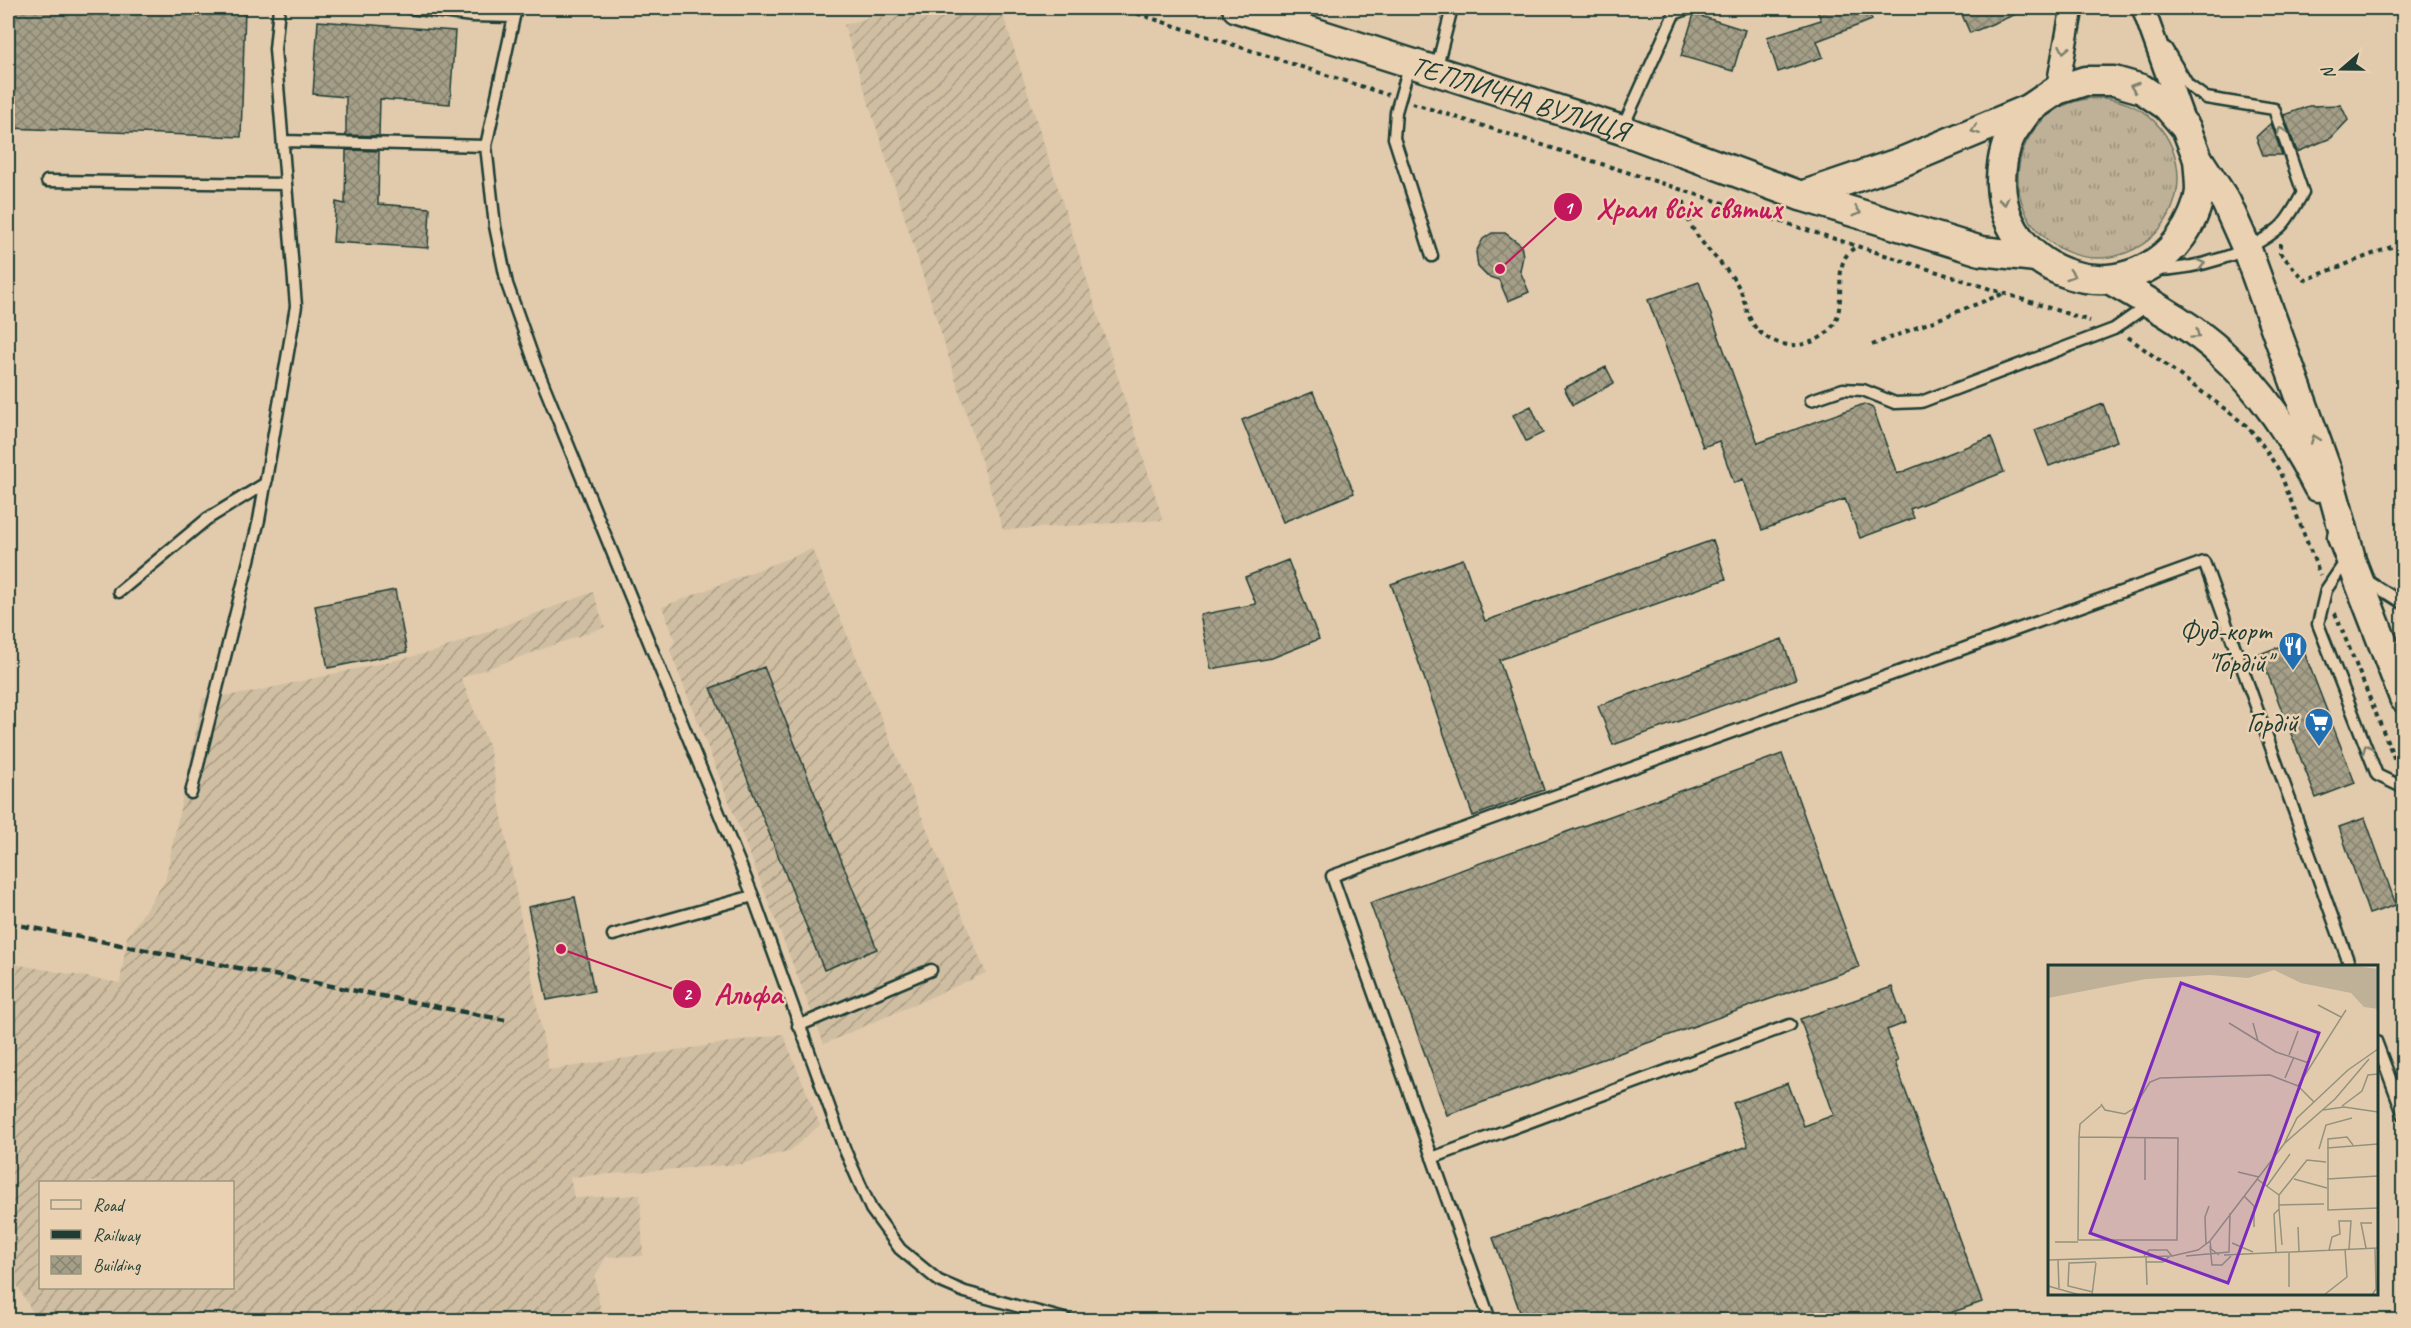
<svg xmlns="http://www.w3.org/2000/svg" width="2411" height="1328" font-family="Caveat,sans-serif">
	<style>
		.industrial { fill: url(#industrial-furrows); fill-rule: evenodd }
		.grass { fill: url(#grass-tufts); stroke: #6e7766; stroke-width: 1.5 }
		.building { fill: url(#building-cross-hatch); stroke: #1f3d34; stroke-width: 1.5 }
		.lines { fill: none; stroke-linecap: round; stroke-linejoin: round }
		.service-casing { stroke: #1f3d34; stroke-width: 15 }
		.minor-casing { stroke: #1f3d34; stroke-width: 26 }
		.secondary-casing { stroke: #1f3d34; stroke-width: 33 }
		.path { stroke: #1f3d34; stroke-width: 4; stroke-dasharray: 4.5 4.5; stroke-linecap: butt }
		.service { stroke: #ead1b2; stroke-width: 10 }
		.minor { stroke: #ead1b2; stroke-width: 21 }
		.secondary { stroke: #ead1b2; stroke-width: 28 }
		.rail { stroke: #1f3d34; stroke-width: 4.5; stroke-dasharray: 9 4.5; stroke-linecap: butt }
		.oneway { stroke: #7a806d }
		.labels { text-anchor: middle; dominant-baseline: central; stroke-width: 5; stroke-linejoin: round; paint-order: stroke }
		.street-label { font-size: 28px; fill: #1f3d34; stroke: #ead1b2 }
		.poi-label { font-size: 28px; fill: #1f3d34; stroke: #ead1b2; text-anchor: end }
		.inset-road { fill: none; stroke: #94927d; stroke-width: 1.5 }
		.view { fill: #7b2cbf; fill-opacity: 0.15; stroke: #7b2cbf; stroke-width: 3 }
		.inset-edge { fill: none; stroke: #1f3d34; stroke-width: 3 }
		.leader { fill: none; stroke: #c2185b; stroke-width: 2 }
		.callout-dot { fill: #c2185b; stroke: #ead1b2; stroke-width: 2 }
		.mark-label { font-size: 18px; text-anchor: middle; font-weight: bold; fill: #fff }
		.callout-label { font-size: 30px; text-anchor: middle; font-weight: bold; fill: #c2185b; stroke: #ead1b2; stroke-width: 5; stroke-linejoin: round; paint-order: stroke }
	</style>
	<defs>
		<pattern id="industrial-furrows" width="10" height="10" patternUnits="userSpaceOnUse" patternTransform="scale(1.5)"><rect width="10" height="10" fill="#d0bea2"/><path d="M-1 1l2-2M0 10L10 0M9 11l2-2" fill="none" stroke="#a89c85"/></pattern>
		<pattern id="grass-tufts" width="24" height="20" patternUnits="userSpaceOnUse" patternTransform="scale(1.5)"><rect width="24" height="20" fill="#beb197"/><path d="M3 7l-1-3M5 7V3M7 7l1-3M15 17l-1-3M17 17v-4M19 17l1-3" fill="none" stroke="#9a917c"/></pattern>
		<pattern id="building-cross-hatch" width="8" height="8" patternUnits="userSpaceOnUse" patternTransform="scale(1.5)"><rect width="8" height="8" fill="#a59f88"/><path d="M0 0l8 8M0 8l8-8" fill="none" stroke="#868370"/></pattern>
	</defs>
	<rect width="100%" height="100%" fill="#e2cbad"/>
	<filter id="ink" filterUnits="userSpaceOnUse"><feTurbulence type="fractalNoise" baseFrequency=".0167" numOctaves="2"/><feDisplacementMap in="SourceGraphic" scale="12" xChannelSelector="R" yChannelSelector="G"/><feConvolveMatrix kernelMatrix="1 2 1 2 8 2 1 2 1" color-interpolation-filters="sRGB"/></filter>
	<g filter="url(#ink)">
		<path class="industrial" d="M898,8h103l162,512 -160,10 -159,-505z
			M812,549l174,424 -162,71 -154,-393 5,-11 -13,-33z
			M593,592l12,35 -144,51 28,69 60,323 234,-36 37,91 -29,25 -49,14 -172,13 4,21 66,-3 3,61 -37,1 -11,20 7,43h-565l-29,-51v-306l112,20 7,-46 38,-56 38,-183 45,-5 188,-42zM40,1182h192v106h-192z"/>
		<path class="grass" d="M2018 178a80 80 0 1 1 160 0a80 80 0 1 1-160 0Z"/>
		<path class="building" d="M8,8h237l-4,129 -233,-9z
			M1816,8h51l5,12 -55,21 6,16 -45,15 -11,-35 54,-17z
			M1959,8h72l-61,25z
			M1694,14l51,16 -12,41 -52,-15z
			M318,21l137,10 -5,73 -70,-5 -1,37 -33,-1v-38l-33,-3z
			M2341,105l7,15 -17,18 -34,14 -13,-37 25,-9z
			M2271,123l11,32h-19l-7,-18z
			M346,150l33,1 -1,53 52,4 -2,40 -95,-6 3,-40 9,2z
			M1492,233h13l16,12 2,11 -3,15 9,21 -21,9 -9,-21 -12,-4 -9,-9 -2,-15 7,-13z
			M1699,282l59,161 106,-39 9,4 24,66 94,-37 13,35 -94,37 4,9 -54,20 -15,-39 -83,31 -19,-51 -9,4 -15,-42 -16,6 -55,-147z
			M1606,367l8,16 -41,22 -9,-17z
			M1313,392l41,101 -71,29 -41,-102z
			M2103,404l14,37 -68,25 -14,-36z
			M1531,406l12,27 -17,8 -13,-26z
			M1713,540l13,39 -227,81 45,130 -71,26 -82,-232 72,-25 22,62z
			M1288,560l31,79 -47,19 -61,11 -11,-54 56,-11 -11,-27z
			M395,590l12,62 -79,16 -13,-62z
			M1782,639l14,40 -183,66 -15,-39z
			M2299,639l56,144 -39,15 -56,-144z
			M764,667l113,282 -53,21 -113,-282z
			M1782,754l77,213 -412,148 -77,-212z
			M2365,818l31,87 -27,9 -30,-87z
			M575,897l19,94 -47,9 -19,-93z
			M1892,987l13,36 -18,7 11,31 -3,1 87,240 -52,18h-407l-30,-82 255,-92 -15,-43 55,-20 16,43 30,-11 -34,-96z"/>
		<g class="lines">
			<g class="service-casing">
				<path id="service" d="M409,8l63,8 42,1 3,-9
					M514,17l-28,129 9,80 12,58 29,82 217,530 91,252 27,61 29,40 39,32 26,11 103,28
					M1410,63l-14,49 -2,26 38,118
					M1436,70l16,-62
					M1622,129l52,-115 16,-6
					M283,141l203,5
					M47,181l239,3
					M2156,270c40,-1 91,-15 123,-42 10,-8 17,-24 24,-35l-29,-84 -68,-11 -18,-13 -22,-37
					M1811,400l32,-11 20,1 32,13 26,-1 193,-73 34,-24
					M2347,559l-21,31 -8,34 59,151 27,13
					M2366,580l38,24
					M119,592l88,-73 59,-36
					M191,793l68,-273 37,-214 -21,-257 4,-41
					M613,935l140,-39
					M798,1026l133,-56
					M2376,1041l28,75
					M1432,1158l358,-133
					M1490,1320l-158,-444 872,-314 146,404"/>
			</g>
			<g class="minor-casing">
				<path id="minor" d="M2143,8l40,111
					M2057,90l15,-82"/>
			</g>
			<g class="secondary-casing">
				<g id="secondary">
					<path id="s1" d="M1237,8l385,122 179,66 180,55 55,6"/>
					<path d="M2029,109c-6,8 -13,17 -18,26 -8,15 -10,33 -10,49 4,95 125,130 180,53 9,-12 17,-30 19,-46 0,-10 -1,-21 -2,-32"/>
					<path d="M1801,196l103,-35 125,-52 28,-19 28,-9h29l28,8 25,17 19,22 12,31 28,43 20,45 81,224 23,84"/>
					<path d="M2111,280c34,20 83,47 111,74 39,35 73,86 96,133"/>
					<path d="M2342,537l62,161"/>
				</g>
			</g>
			<path class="path" d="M1120,8l268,87
				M1412,103l678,218
				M1684,201c3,36 35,55 53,83 10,17 8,36 24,49 12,11 31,15 47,10 58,-19 11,-79 50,-97
				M2280,243v10l25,27 99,-38
				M2128,337l101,75 20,16 12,15 18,27 41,105
				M1872,345l133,-52
				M2335,613l64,157"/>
			<use href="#service" class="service"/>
			<use href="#minor" class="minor"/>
			<use href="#secondary" class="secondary"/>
			<path class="rail" d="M8,923l497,97"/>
		</g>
		<defs><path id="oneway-chevron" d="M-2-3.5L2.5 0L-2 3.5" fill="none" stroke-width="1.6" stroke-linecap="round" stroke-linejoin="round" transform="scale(1.5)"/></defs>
		<g class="oneway">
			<use href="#oneway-chevron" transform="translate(2064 49) rotate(101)"/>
			<use href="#oneway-chevron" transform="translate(2134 87) rotate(-162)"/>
			<use href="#oneway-chevron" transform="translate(1975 130) rotate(159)"/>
			<use href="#oneway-chevron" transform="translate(2281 131) rotate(-110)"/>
			<use href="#oneway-chevron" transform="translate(2004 201) rotate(77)"/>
			<use href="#oneway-chevron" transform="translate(1857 212) rotate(16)"/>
			<use href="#oneway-chevron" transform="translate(2201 264) rotate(-14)"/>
			<use href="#oneway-chevron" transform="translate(2071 275) rotate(18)"/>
			<use href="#oneway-chevron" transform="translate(2196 335) rotate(35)"/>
			<use href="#oneway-chevron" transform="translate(2315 439) rotate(-110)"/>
			<use href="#oneway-chevron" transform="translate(2367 748) rotate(-112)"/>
		</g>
	</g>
	<defs>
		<g id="restaurant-pin" transform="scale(1.5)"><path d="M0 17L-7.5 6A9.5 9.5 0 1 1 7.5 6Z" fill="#1f6fb2" stroke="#ead1b2"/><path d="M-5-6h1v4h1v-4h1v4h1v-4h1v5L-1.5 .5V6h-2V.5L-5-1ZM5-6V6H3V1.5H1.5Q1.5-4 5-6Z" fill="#fff"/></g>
		<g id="supermarket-pin" transform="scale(1.5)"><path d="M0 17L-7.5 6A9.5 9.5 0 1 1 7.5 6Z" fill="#1f6fb2" stroke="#ead1b2"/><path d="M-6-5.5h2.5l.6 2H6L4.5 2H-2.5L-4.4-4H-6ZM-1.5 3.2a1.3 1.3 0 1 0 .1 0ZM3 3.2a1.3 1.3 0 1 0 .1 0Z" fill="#fff"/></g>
	</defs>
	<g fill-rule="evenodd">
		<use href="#restaurant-pin" x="2293" y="646"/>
		<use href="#supermarket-pin" x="2319" y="722"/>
	</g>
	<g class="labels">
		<g class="street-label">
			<text stroke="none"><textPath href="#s1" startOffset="297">ТЕПЛИЧНА ВУЛИЦЯ</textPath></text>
		</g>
		<g class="poi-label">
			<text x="2272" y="630">Фуд-корт<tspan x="2272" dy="32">"Гордій"</tspan></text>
			<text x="2298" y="722">Гордій</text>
		</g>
	</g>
	<g transform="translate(2048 965)">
		<rect width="330" height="330" fill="#e2cbad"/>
		<path d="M0,0h300l30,4v40l-14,-2 -13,-14 -50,-10 -27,-13 -26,8 -38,-3 -64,4 -98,19z" fill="#beb197"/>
		<path class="inset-road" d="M270,40l23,12M181,58l47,29 33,11M205,58l5,18M241,90l9,-24M237,113l9,-21M266,137l-16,-16 48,-76M53,139l4,6 20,4 8,-5 17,-27 10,-4 110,-3 28,11M294,141l20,-15 6,-16 10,-1M275,145l21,-3 34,5M31,172l99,1 -1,102h-99zM31,172l1,-13 21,-18M97,173v42M237,178l50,-44 34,-40M305,180l-6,-8 -19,2v71l50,-2M279,183l51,-4M271,184l7,-24 26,-7M190,207l21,5M209,214l22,16M246,214l33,9M279,214l51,-3M219,221l23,-32M196,231l10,10v21M231,240l45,-1M231,244l3,36M250,262l1,24M162,276l1,8 8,6M7,277h23M184,278l21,9M158,279l-1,-27 4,-11M162,281l2,19h10l9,-9M318,283l-5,-25h11M281,285l3,-13 8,-3 -1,-13h12l-2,28M228,287l-2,-38 5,-5v-14l28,-35 19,2M241,287v35M176,290l154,-7M96,291l5,-6h18l5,6M138,291l43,-4 1,-39M98,292l1,28M0,295l124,-4 26,-6 12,-9 74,-97 13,-26 51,-48 30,-21M10,295l1,28M98,297h17l7,-6M0,321l32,9M45,327l-25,-6 1,-23 27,-1M44,330l4,-32M276,330l23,-18 -2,-28M324,330l4,-6 -1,-41"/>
		<path class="view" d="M133,18l138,50 -91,250 -138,-50z"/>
		<rect width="330" height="330" class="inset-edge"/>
	</g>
	<path class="leader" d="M1500 269L1568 207M561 949L687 994"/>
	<g class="callout-dot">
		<circle cx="1500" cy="269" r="6"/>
		<circle cx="561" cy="949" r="6"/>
		<circle cx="1568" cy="207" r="15"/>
		<circle cx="687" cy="994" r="15"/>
	</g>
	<g class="mark-label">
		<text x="1568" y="214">1</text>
		<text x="687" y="1000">2</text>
	</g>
	<g class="callout-label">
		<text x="1689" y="218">Храм всіх святих</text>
		<text x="748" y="1004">Альфа</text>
	</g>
	<rect width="2411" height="1328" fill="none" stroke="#ead1b2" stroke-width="30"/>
	<rect x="15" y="15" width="2381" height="1298" fill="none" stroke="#1f3d34" stroke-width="2" filter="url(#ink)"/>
	<rect x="39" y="1181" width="195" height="108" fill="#ead1b2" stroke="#999680" stroke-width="1.5"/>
	<rect x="51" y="1200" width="30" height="9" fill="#ead1b2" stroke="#999680" stroke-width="1.5"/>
	<text x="93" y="1211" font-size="18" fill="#1f3d34">Road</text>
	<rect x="51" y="1230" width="30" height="9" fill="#1f3d34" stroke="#999680" stroke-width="1.5"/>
	<text x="93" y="1241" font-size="18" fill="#1f3d34">Railway</text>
	<rect x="51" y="1256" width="30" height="18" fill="url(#building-cross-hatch)" stroke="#999680" stroke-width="1.5"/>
	<text x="93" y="1271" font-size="18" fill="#1f3d34">Building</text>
	<g transform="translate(2342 69) rotate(250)" stroke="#ead1b2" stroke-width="4.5" paint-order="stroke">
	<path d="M0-4.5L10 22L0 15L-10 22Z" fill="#1f3d34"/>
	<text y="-9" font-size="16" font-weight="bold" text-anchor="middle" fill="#1f3d34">N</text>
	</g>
</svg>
